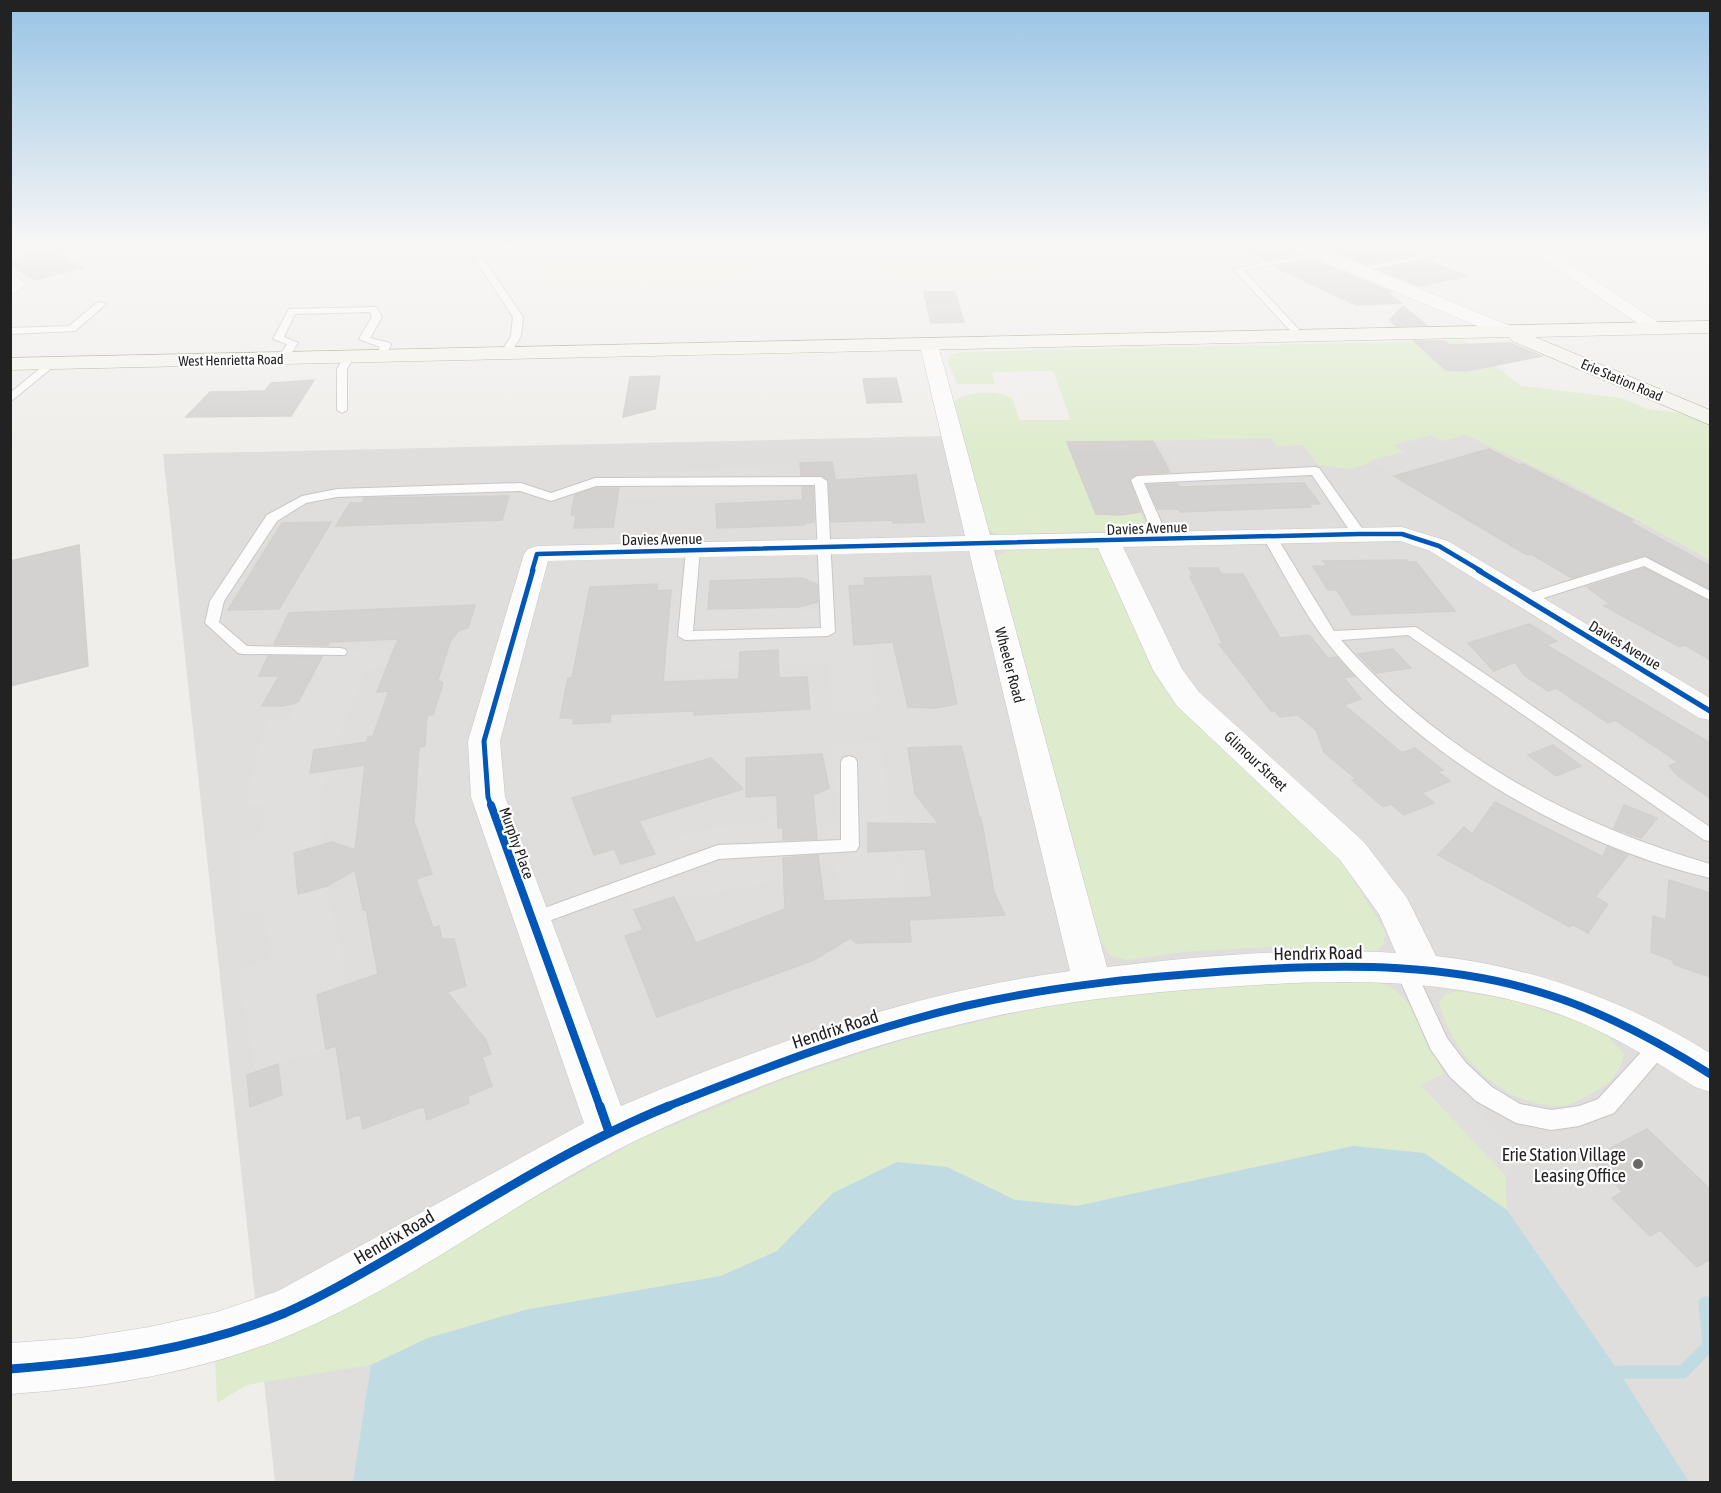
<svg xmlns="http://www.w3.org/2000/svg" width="1721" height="1493" font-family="'Asap Condensed',sans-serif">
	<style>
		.residential { fill: #dfdedc }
		.farmland { fill: #efefdf }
		.grass { fill: #deebcc }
		.parking { fill: #e0dfde }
		.water { fill: #c0dbe1 }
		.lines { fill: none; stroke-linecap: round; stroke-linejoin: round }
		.stream { stroke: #c0dbe1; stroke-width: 13 }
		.building { fill: #d4d2d0; stroke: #d3d0cc; stroke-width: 1.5 }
		.service-casing { stroke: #c7c6c5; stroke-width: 2 }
		.minor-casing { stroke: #c7c6c5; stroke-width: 1 }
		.tertiary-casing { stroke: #c7c6c5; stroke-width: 1 }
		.secondary-casing { stroke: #999983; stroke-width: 1 }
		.service { fill: #fdfcfc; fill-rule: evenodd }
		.minor { fill: #fdfcfc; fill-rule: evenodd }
		.tertiary { fill: #fdfcfc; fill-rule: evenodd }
		.secondary { fill: #f4f4ed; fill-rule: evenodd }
		.cycleway-far3-casing { stroke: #fff; stroke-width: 8 }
		.cycleway-far2-casing { stroke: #fff; stroke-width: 9 }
		.cycleway-far1-casing { stroke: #fff; stroke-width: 11 }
		.cycleway-casing { stroke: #fff; stroke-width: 13 }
		.cycleway-far3 { stroke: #0057b8; stroke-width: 4.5 }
		.cycleway-far2 { stroke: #0057b8; stroke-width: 5 }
		.cycleway-far1 { stroke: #0057b8; stroke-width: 8 }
		.cycleway { stroke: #0057b8; stroke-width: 9 }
		.poi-dot { fill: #6a6968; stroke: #fff; stroke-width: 2 }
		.labels { text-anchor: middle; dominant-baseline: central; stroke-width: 4.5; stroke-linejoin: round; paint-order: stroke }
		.far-street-label { font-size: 14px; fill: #222; stroke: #fff }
		.street-label { font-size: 15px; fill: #222; stroke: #fff }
		.near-street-label { font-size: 18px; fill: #222; stroke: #fff }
		.near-poi-label { font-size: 18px; fill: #222; stroke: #fff; text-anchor: end }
	</style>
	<rect width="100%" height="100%" fill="#f0eeeb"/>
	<path class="residential" d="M1426,425l67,7 217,117v933h-1435l-112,-1028z"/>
	<path class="farmland" d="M515,245h566l22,20 -57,1 5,8 -150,4 -48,-12 -19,-2 -89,6 -18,7 1,8 -82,3 -102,-3z"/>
	<path class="grass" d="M1464,340l57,46 100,12 26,11 35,4 28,12v135l-143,-78 -101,-47 -23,6 -49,5 11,6 -55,17 -32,-4 -15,-20 -27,1 -5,-8 -203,5 28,71 24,1 17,-3 -2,-4 5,2 5,18 -5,2 -143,5 -10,-7 -34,-126c13,-11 44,-12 59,-4l8,22h51l-18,-49 -61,1 3,12h-38l-9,-23 2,-6 11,-3z
		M1092,547l16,8 52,127 20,22 156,147 50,82 -3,11 -6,7 -108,-4 -87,5 -54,8 -17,-4 -10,-13 -107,-385 13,-7z
		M1316,981c18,1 55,-2 70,4 26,9 46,65 58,89l-23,11 84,90 2,35 -83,-57 -71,-7 -276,60 -62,-6 -68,-33 -114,26 -56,58 -56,25 -196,34 -97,28 -57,27 -124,20 -30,18 -2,-46 84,-28 341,-190 147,-61 118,-39 135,-32 145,-20z
		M1457,991l56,9 89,30 22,24c-5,21 -15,31 -34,40 -8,5 -20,12 -30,12 -58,0 -108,-50 -121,-104l7,-8z"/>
	<path class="parking" d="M1431,435l12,6 23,-6 27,13 -99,28 -25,-15 35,-9 -11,-7z
		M1248,439l7,9 48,-3 19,25 -144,4 -9,-17 -29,1 13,-17z
		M800,465l1,11h12l2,18 -198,6 1,-28z
		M703,588l-2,19v3l4,1 94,-4 2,3 9,2 10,-4v-6l50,-2 -18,28 2,17 16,-1 7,66 -46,1 -2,-46 -50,1 -1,-15 -37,1 -1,17 -72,2 -2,-19 1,-19 -23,-24 31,-1 1,-18z
		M397,648l-7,7 -6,12 -18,2 -31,78 -21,3 -4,23 17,-2 -9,33 5,41 -24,49 28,-8 21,98 -31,11 9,54 -70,22 -19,-101 31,-12 4,-8 -11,-42 -21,4 -1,-71 12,-3 11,-8 2,-26 -19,1 18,-76 6,-9 20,-1 26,-49 -47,2 11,-21 61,1z
		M880,740l11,83 -23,1v28h29l9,46 -64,2 -8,-37 -51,-1v18l-95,18 -20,1 -34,11 -5,-11 -8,-35 33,-10 -3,-9 50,-15 77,-11 1,9 60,-3 -8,-81z
		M1444,1074l84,88 -23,13 -84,-90z"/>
	<path class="water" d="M1353,1146l71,7 83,57 112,162 70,110h-1336l18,-117 57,-27 97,-28 196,-34 56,-25 56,-58 64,-31 50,5 68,33 62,6z"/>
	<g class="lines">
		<path class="stream" d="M1619,1372h64l26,-27 -4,-42h5"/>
	</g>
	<path class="building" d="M1238,245h52l2,5 6,3 -32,7z
		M1320,245h68l25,10 -47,9z
		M50,250l32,18 -47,12 -25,-15v-5z
		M1314,260l77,32 -3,1 13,10 -45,2 -81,-38z
		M1427,260l40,16 -47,10 -40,-16z
		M924,292h31l9,30 -33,1z
		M1403,306l23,19 -30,1 -6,-6z
		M1414,341h30l5,4 61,-2 32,13 -76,15 -20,-1z
		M660,376l-5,33 -32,8 7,-40z
		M896,378l6,24 -35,1 -4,-24z
		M314,380l-23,36 -105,1 24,-25 55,-1 6,-8z
		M1153,441l17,31 -33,2 -8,5 12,33 -21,3 -24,-1 -29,-72z
		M1489,449l30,16 4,-1 110,56 -5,1 82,45v23l-66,-34 -72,23 -41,-24 -4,1 -133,-79z
		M832,462l3,18 81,-5 8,47 -31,1v-3l-62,2 -2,-41 -8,-6h-20l-1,-12z
		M1304,483l16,21h-11l2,3 -131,5 -1,-3h-21l-11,-24 30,-1 2,3z
		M802,487h11l1,35 -8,1 -1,2 -88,3 -1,-24 87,-4z
		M596,488h23l-6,39 -39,1 2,-13h-5l4,-20z
		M509,496l-7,24 -166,6 14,-23h12l2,-5z
		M331,522l-52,87 -51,1 54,-87z
		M79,545l9,121 -78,20v-125z
		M1407,560l2,2h7l39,49 -103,4 -15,-25h-9l-15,-24h14l-4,-5z
		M1189,568h29l3,6h22l37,64 29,-3 19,23 9,-1 17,19 -10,2 17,21 -17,6 58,48 13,-5 28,22 -5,2 12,9 -28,12 12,10 -30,12 -13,-11 -8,3 -31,-27 4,-1 -32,-27 -8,-22 -18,-15 -18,2 -5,-6h-4l-52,-67h4l-33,-68h3z
		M1644,568l66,34v58l-25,-15 -5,2 -76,-41 6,-2 -23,-17z
		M930,576l27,128 -21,4 -28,-1 -15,-65 -39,3 -5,-59 16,-1 -1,-7z
		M801,578l16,6 1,18 -19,5 -91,2 2,-28z
		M657,584v7l14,-1 -8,92 76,-3 1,-27 38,-2 1,28 28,-1 3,32 -116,6v-4l-83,3 -1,8 -37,2 1,-6h-14l8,-40h4l18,-91z
		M475,605l-7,23 -9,2 -9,12 -12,38 5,3 -10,32h-6l-2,31 -6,1 -5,74 18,53 -16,5 17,49 6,-2 3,13h12l12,47 -19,6 39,48 5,14 -9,3 10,29 -24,10 1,7 -42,17 -3,-14 -61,23 -3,-15 -13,5 -11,-73 -10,3 -9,-54 61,-21 -12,-65 -3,1 -8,-40 -28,16 -29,8 -4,-41 38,-11 23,8 10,-85 -55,8 4,-23 53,-8 1,-5 5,-1 16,-45 -12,1 21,-53 -68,3 -2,3 -54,-1 15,-31z
		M1529,624l28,17 -11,4 164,98v55l-31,-21 -10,-11 9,-4 -63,-42 -7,3 -52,-35 -8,3 -24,-16 -9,-13 -21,9 -26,-28z
		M1393,649l18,19 -35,5 -18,-19z
		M268,656l54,1 -24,45 -15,4h-21l17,-30h-20z
		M1553,745l28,21 -25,10 -28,-21z
		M961,746l18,71 2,1 13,74 11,23 -96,5 2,22 -55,1 -6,-5 -36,22 -157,57 -32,-81 18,-6 -9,-20 40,-13 22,46 89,-34 -2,-51 35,-3 6,46 108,-4 -7,-48 -57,3v-29l71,1 -24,-30 -7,-46z
		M822,754l7,34 -16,7 4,44 -34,1v-12h-5l-1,-33 -31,2v-39z
		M711,758l32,31 -104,32 16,33 -34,10 -7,-15 -20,6 -22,-57z
		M1495,802l108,55 4,-10 21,8 -33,42 13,7 -20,29 -16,-9 -2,3 -132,-72 26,-28 8,7z
		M1624,805l33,13 -16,20 -27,-10z
		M1669,880l41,13v84l-35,-12 -3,-5 -21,-8 2,-36 13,4z
		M278,1064l4,31 -32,12 -3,-32z
		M1647,1129l63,60v70l-13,8 -37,-37 -10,6 -38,-38 11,-6 -33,-33z"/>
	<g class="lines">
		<g class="service-casing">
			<path id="service" d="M466,245h8l49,72 -2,19 -12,20 -9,-2 11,-18 2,-19z
				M1474,245h17l-134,27 -4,-3z
				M1321,251l4,3 -1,2 -81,14 61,65 2,2 -5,3 -3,-1 -65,-70z
				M98,302l8,2 -31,27 -65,3v-6l59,-2z
				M376,307l6,10 -12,21 20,5 1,2 -6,13 -9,-2 4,-9 -21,-8 13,-22 -2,-5 -75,2 -11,23 14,6 -11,17 -9,-2 9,-14 -14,-5 16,-30z
				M349,354l5,3 -7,12v41l-5,3 -5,-3v-41l8,-14z
				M49,361l9,2 -48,39v-9z
				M1315,467l4,1 45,63 2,3 -2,3h-10l-42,-62 -168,8 25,57 -7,4 -7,-4 -24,-60 6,-4z
				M821,477l6,4 8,151 -7,4 -143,4 -7,-4 8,-86 7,-4 7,4 -7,81 128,-3 -6,-143 -219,1 -45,15 -31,-10 -183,6 -31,6 -29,18 -53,80 -5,21 28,24 93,2 5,1 2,3 -2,3 -102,-1 -5,-1 -33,-30 5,-22 57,-86 35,-19 35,-7 184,-6 30,10 44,-15z
				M1269,532l7,4 58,95 82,-4 294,200v14l-6,-1 -296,-205 -67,5c99,112 227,183 369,224v14c-141,-33 -293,-123 -384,-237 -25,-32 -43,-70 -64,-105z
				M1645,557l65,34v9l-66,-34 -113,36 -5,1 -7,-4 2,-3z
				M849,756l6,2 2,4 2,84 -3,5 -137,8 -187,68 -7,-2 -3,-5 3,-5 193,-70 123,-5v-78l2,-4z
				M1405,961l7,2 35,75 19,25 26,24 28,17 31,6 28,-4 19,-7 56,-61 8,-3 8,3 3,6 -59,69 -35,13 -28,4 -35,-7 -40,-22 -26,-24 -19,-27 -36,-81 3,-6z"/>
		</g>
		<g class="minor-casing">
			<path id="minor" d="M1523,245h19l126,84 -2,4h-14z
				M10,276l12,4 3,4 -9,8 -6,1z
				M929,339l7,2 2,4 52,190 412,-8 46,14 262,157v22l-11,-2 -269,-167 -30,-10 -277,6 59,122 17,23 165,150 43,56 29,58c98,11 190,45 274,97v39l-15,-5c-47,-31 -97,-61 -151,-78 -98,-31 -202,-30 -304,-23 -92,6 -185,15 -275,37 -113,26 -226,68 -330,118 -110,54 -208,131 -320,183 -96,45 -199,63 -305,70v-51l70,-5 69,-11 68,-15 61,-21 306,-168 -113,-326 -3,-56 56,-187 4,-5 9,-3 428,-10 -45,-191 2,-4zM1098,548l55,122 24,36 163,154 39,54 17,39c-96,-6 -193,3 -289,14l-113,-417zM969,551l101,420c-155,21 -305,73 -449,135l-116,-309 -5,-56 48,-180z"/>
		</g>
		<g class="tertiary-casing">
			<path id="tertiary" d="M1292,245h22l201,83 3,4 -3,4h-14l-207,-87z"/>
		</g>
		<g class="secondary-casing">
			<path id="secondary" d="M1710,321v12l-175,4 175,73v15l-198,-84 -3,-4 -1499,33v-12z"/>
		</g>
		<use href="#service" class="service"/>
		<use href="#minor" class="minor"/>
		<use href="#tertiary" class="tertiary"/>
		<use href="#secondary" class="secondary"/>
		<g class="cycleway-far3-casing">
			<path id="cycleway-far3" d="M532,571l5,-17 822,-20h43l37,12 42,25"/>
		</g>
		<g class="cycleway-far2-casing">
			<path id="cycleway-far2" d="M1478,570l232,141
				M491,806l-3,-9 -4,-56 49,-171"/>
		</g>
		<g class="cycleway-far1-casing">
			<path id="cycleway-far1" d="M491,805l109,302
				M666,1107c98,-39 196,-77 299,-101 92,-21 187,-30 281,-36 101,-6 206,-7 303,25 57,18 110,47 161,79"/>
		</g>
		<g class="cycleway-casing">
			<path id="cycleway" d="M600,1106l9,26
				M10,1369c94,-7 187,-20 275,-56 43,-19 84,-44 124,-67 85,-50 169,-103 260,-140"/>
		</g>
		<use href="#cycleway-far3" class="cycleway-far3"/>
		<use href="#cycleway-far2" class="cycleway-far2"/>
		<use href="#cycleway-far1" class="cycleway-far1"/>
		<use href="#cycleway" class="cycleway"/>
	</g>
	<linearGradient id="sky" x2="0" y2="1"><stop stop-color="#98c4e5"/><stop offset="0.54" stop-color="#f8f7f6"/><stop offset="1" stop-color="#f8f7f6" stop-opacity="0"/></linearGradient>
	<rect width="1721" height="454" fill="url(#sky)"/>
	<circle class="poi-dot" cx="1638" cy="1164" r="6"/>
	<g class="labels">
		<g class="far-street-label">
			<text transform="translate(231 360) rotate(-1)">West Henrietta Road</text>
			<text transform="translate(1622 380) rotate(23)">Erie Station Road</text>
		</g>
		<g class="street-label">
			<text transform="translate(1147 528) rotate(-2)">Davies Avenue</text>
			<text transform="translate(662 539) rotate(-1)">Davies Avenue</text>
			<text transform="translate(1625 645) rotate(31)">Davies Avenue</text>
			<text transform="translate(1010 665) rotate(75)">Wheeler Road</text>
			<text transform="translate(1256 761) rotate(43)">Glimour Street</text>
			<text transform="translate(517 843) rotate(70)">Murphy Place</text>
		</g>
		<g class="near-street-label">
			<text transform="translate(1318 953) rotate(-1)">Hendrix Road</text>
			<text transform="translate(835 1029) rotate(-18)">Hendrix Road</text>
			<text transform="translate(394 1237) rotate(-30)">Hendrix Road</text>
		</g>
		<g class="near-poi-label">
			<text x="1626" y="1154">Erie Station Village<tspan x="1626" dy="21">Leasing Office</tspan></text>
		</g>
	</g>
	<rect width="1721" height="1493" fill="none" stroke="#222222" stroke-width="24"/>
</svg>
